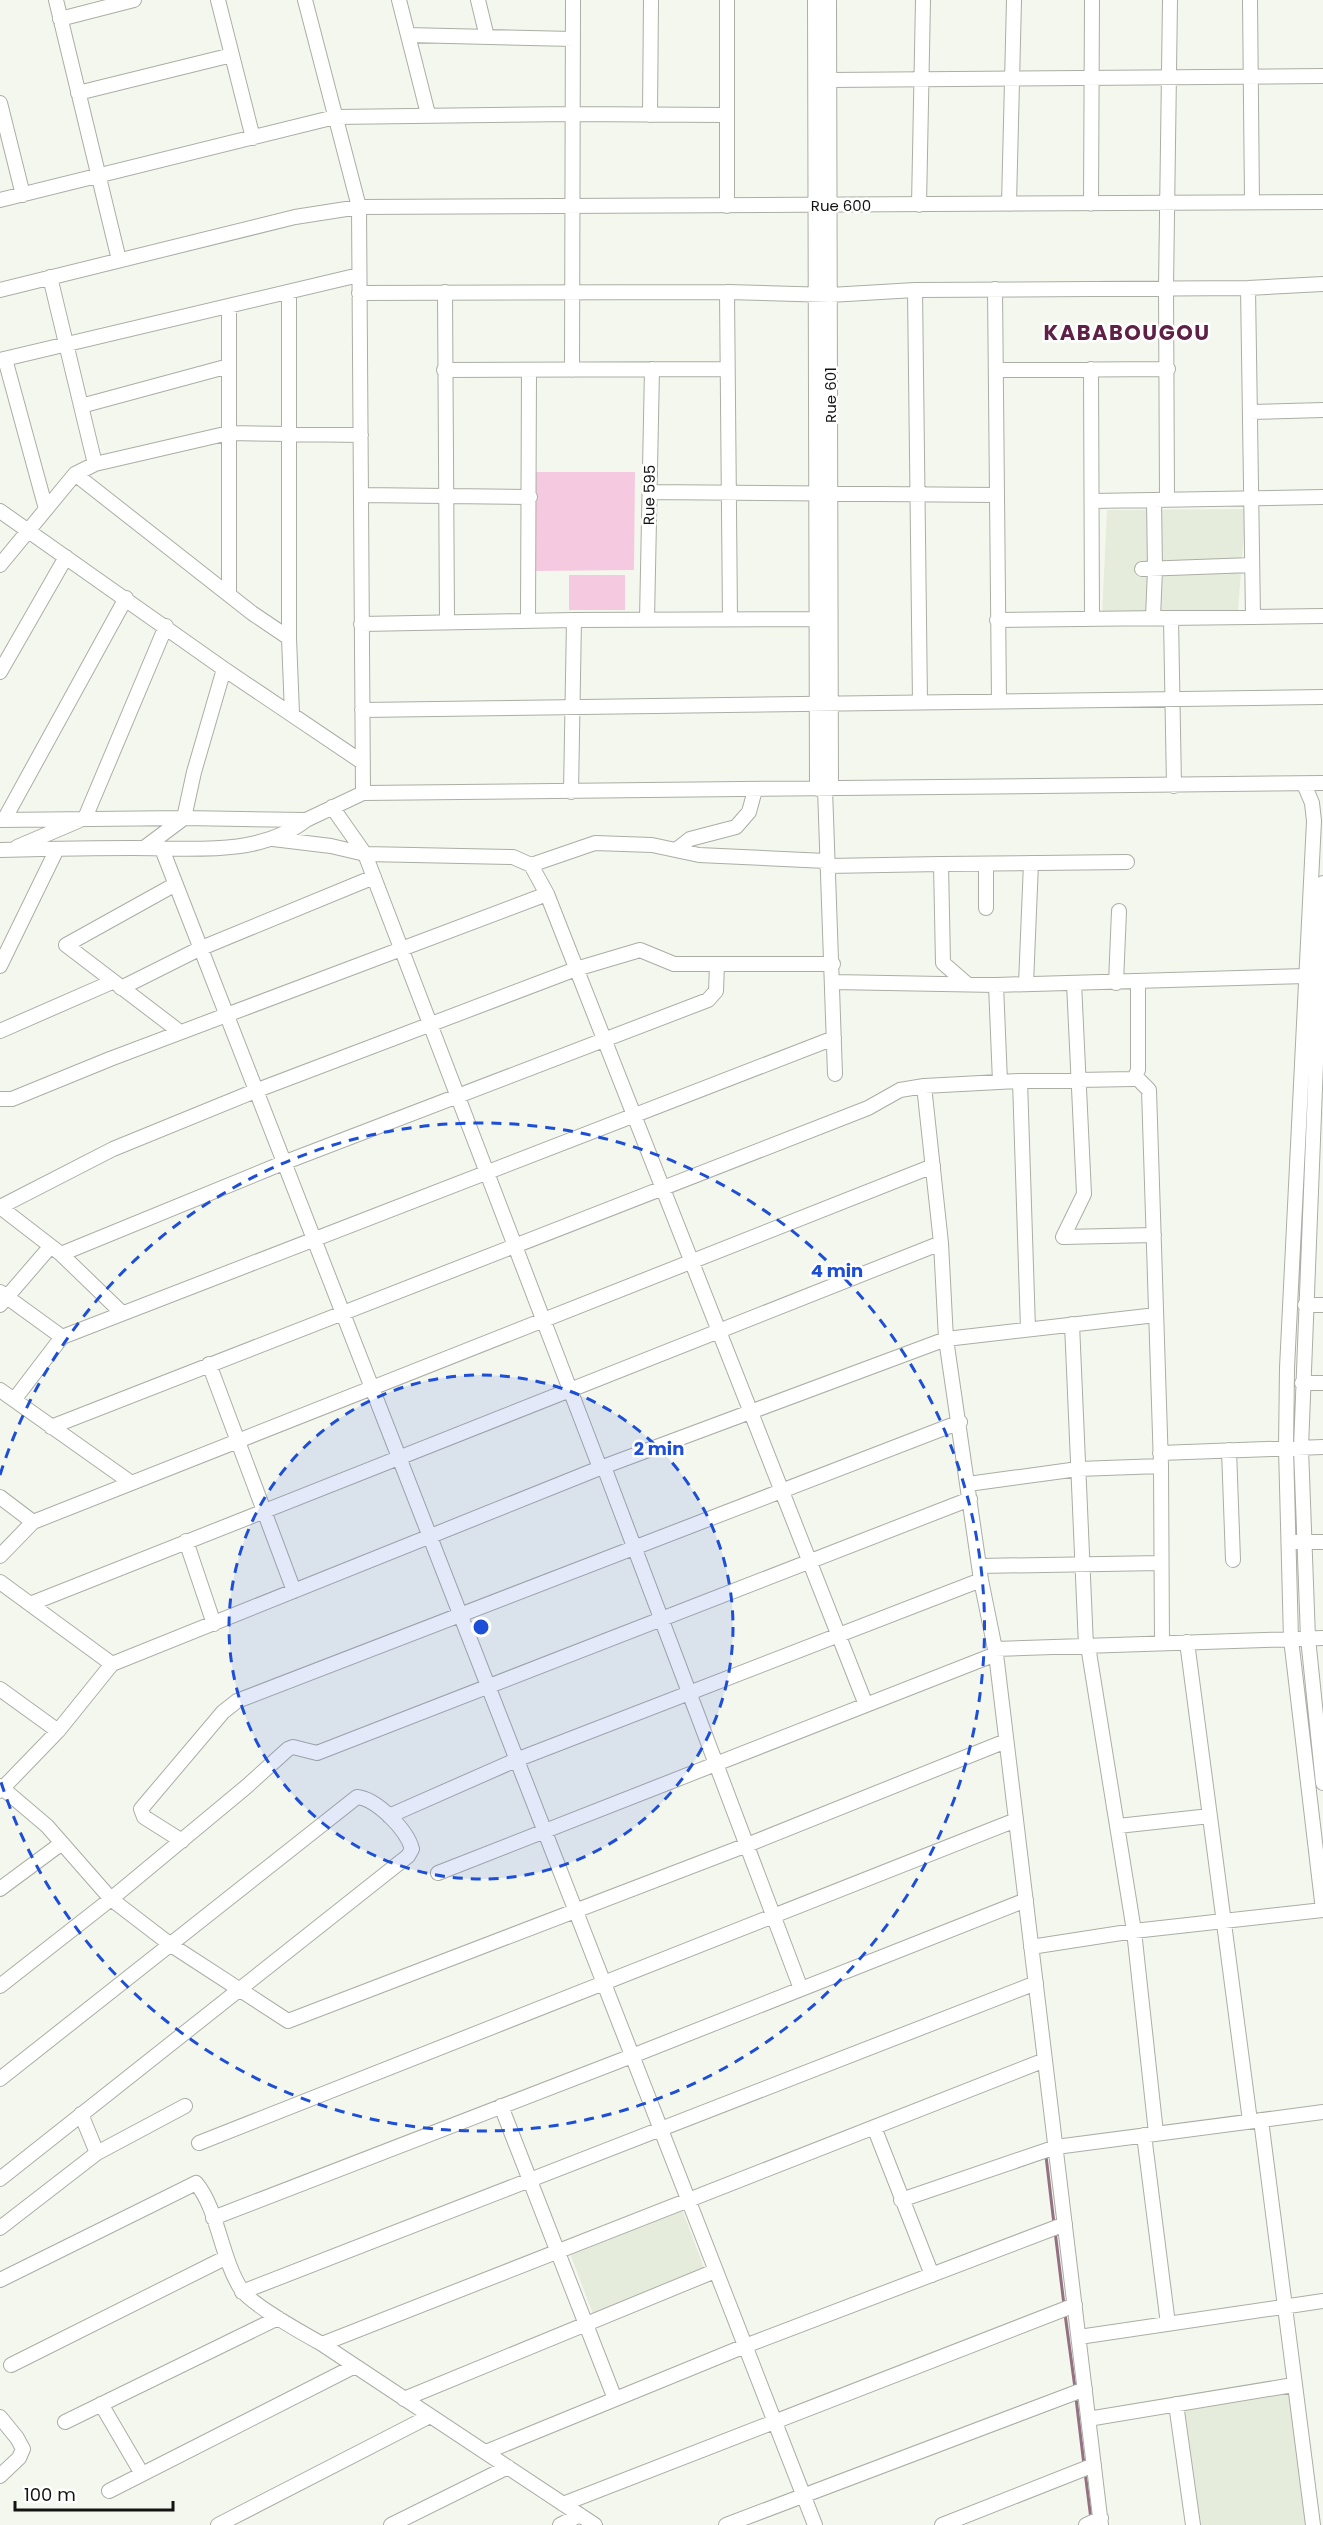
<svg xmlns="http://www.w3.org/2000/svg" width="1323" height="2525" font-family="Poppins,sans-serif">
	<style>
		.built { fill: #e6ecdc }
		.park { fill: #f5cae0 }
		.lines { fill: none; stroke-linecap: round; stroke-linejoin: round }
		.stream { stroke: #947082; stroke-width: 3 }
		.minor-casing { stroke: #aaaea5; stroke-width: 16 }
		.minor { stroke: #fff; stroke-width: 14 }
		.ring { fill: none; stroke: #1d4ed8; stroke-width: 3; stroke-dasharray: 10 8 }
		.labels { text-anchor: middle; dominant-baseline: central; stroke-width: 5; stroke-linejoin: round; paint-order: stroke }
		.street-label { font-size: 15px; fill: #131412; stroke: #fff }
		.district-label { font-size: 21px; font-weight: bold; letter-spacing: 1.5px; fill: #5e2145; stroke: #fff }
		.centre { fill: #1d4ed8; stroke: #fff; stroke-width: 3 }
		.ring-label { font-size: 18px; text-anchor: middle; font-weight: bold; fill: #1d4ed8; stroke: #fff; stroke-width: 5; stroke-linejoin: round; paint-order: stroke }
	</style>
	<rect width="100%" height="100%" fill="#f4f7ee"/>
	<path class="built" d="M1246,509l-8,101 -136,5 5,-105z
		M681,2207l24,63 -112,44 -24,-63z
		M1292,2391l14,134h-108l-19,-119z"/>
	<path class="park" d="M536,472h99l-1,98 -98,1z
		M569,575h56v35h-56z"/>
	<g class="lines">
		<path class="stream" d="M1046,2156l8,68
			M1055,2231l9,74
			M1065,2314l10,74
			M1076,2398l8,67
			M1085,2472l6,47"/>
		<g class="minor-casing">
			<path id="minor" d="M56,0l63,260
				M218,0l35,138
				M305,0l54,207 4,586
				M399,0l29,114
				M478,0l9,37
				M815,0l2,789
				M829,0l2,789
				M1250,0l2,202
				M60,19l74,-19
				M408,35l165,4
				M829,80l494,-4
				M78,93l154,-38
				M0,103l23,92
				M650,115l1,-115
				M0,200l335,-83 237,-3 153,1
				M1009,204l5,-204
				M1091,204l1,-204
				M919,205l4,-205
				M727,206v-206
				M50,277l45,187
				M1248,288l5,328
				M995,289l4,412
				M0,290l295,-73 64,-10 964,-5
				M915,290l5,412
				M289,292v346l3,75
				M445,292l2,330
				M727,292l3,327
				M359,293l368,-1 103,3 85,-5 333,-2 75,-4
				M229,306v289
				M5,359l41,150
				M0,360l359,-85
				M1091,369l1,250
				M444,370l282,-1
				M572,370l1,-370
				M997,370l171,-1
				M81,406l148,-40
				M1250,412l73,-2
				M75,474l177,139 37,25
				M649,492l347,3
				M362,495l168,2
				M1167,500l-1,-212 4,-288
				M1092,501l231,-4
				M0,511l224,158 138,93
				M0,565l75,-91 20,-10 134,-31 132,2
				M1142,569l110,-4
				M1153,618l2,-49 -1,-69
				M1171,618l3,168
				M647,620l5,-251
				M997,620l326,-4
				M528,621l1,-251
				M361,624l213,-4 250,-1
				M0,672l66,-115
				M362,710l961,-13
				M1304,784l8,19 2,18 -27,547 -1,80 5,191 32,271
				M825,789l10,285
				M571,792l3,-172
				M332,807l33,47 235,614
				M0,820l184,-2 122,2 57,-27 960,-10
				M4,820l122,-222
				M273,839l58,7 34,8 148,3 18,8 16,29 319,811
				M17,847l68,-29 81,-192
				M144,848l40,-30 10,-46 30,-103
				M162,849l653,1676
				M0,850c44,-1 89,-2 133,-2 57,0 126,9 173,-28
				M676,850l14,-11 46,-12 13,-15 6,-22
				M941,864l186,-2
				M986,864v44
				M531,865l64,-22 57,2 47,10 127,6
				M827,866l114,-2 2,99 24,21
				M1323,883l-22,565 7,190 15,145
				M174,885l-108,60 114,87
				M0,966l57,-117
				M833,982l163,3 310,-9
				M1074,983l10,211 -21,43 91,-2
				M1116,983l3,-72
				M1026,984l5,-121
				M996,985l4,97
				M121,988l78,-39 175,-72
				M0,1031l112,-49
				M1136,1077l13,13 12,376 1,177
				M1020,1081l8,248
				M924,1086l96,-5 114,-2 4,-9v-89
				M0,1099h12l98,-40 437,-165
				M0,1207l113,-58 142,-58 321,-122 64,-19 34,14h159
				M0,1207l61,47 60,58
				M61,1254l222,-91 425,-163 8,-9 1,-27
				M0,1292l62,45
				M0,1305l50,-58
				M1305,1305h18
				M1072,1324l14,322
				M209,1364l85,227
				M1302,1383h21
				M0,1390l130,92
				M14,1400l48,-63 772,-299
				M51,1427l817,-319 32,-18 24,-4 17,157 5,96 35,241 15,74 105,871
				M1229,1450l4,110
				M1160,1453l163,-6
				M604,1467l197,522
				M968,1484l110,-15 83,-3
				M0,1497l33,25
				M186,1541l28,83
				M1295,1542h28
				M0,1556l33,-34 900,-356
				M979,1566l182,-3
				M0,1582l112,82
				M30,1604l911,-361
				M1187,1642l63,479
				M1088,1646l46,285 22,202
				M995,1649l328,-11
				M0,1689l58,42
				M0,1786l47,40 64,73 60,46 117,76 459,-176 259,-104
				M0,1791l58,-60 54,-67 488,-196 346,-129 210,-24
				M389,1816l127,-56 465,-180
				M1118,1826l92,-10
				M182,1841l-38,-24 -3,-8 82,-97 14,-11 723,-279
				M438,1873l558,-219
				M0,1889l62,-46
				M1031,1947l103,-16 189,-21
				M0,1986l111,-87 135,-112 42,-38 5,-2 24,6 653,-254
				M0,2079l357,-282c20,2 50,33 55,52l-4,7 -408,323
				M501,2106l114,293
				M81,2114l16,39
				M1261,2120l52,405
				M874,2127l58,148
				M1144,2135l24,189
				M199,2143l817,-323
				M901,2200l155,-53 267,-35
				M213,2218l419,-162 394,-156
				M0,2228l97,-75 88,-47
				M0,2280l196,-97c22,26 25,75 45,106 9,15 63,45 81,55l273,181
				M242,2292l794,-309
				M1079,2337l244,-36
				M322,2344l723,-284
				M11,2365l214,-107
				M404,2399l311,-128
				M101,2404l41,70
				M1176,2404l17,121
				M0,2417l17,21 6,11 -4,9 -19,18
				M1088,2419l205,-34
				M65,2422l213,-104
				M486,2452l259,-106 320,-122
				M109,2491l246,-125
				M563,2504l512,-199
				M218,2525l212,-109
				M391,2525l117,-58
				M560,2525l20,-10
				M726,2525l359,-136
				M942,2525l152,-60
				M1086,2525l15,-7"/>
		</g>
		<use href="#minor" class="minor"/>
	</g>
	<circle cx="481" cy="1627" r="252" fill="#1d4ed8" fill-opacity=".12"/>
	<g class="ring">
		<circle cx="481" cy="1627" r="252"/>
		<path d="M0 1475A504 504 0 1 1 0 1779"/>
	</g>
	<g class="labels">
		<g class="street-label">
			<text x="841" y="205">Rue 600</text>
			<text transform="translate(830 395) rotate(-90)">Rue 601</text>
			<text transform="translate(649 495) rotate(-89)">Rue 595</text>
		</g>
		<g class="district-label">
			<text x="1127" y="332">KABABOUGOU</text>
		</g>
	</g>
	<circle cx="481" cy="1627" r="9" class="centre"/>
	<g class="ring-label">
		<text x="837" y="1277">4 min</text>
		<text x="659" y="1455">2 min</text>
	</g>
	<path d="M15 2501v9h158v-9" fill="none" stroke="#131412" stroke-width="3"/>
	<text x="24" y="2501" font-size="18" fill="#131412" stroke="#ffffff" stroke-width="4.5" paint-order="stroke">100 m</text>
</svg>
